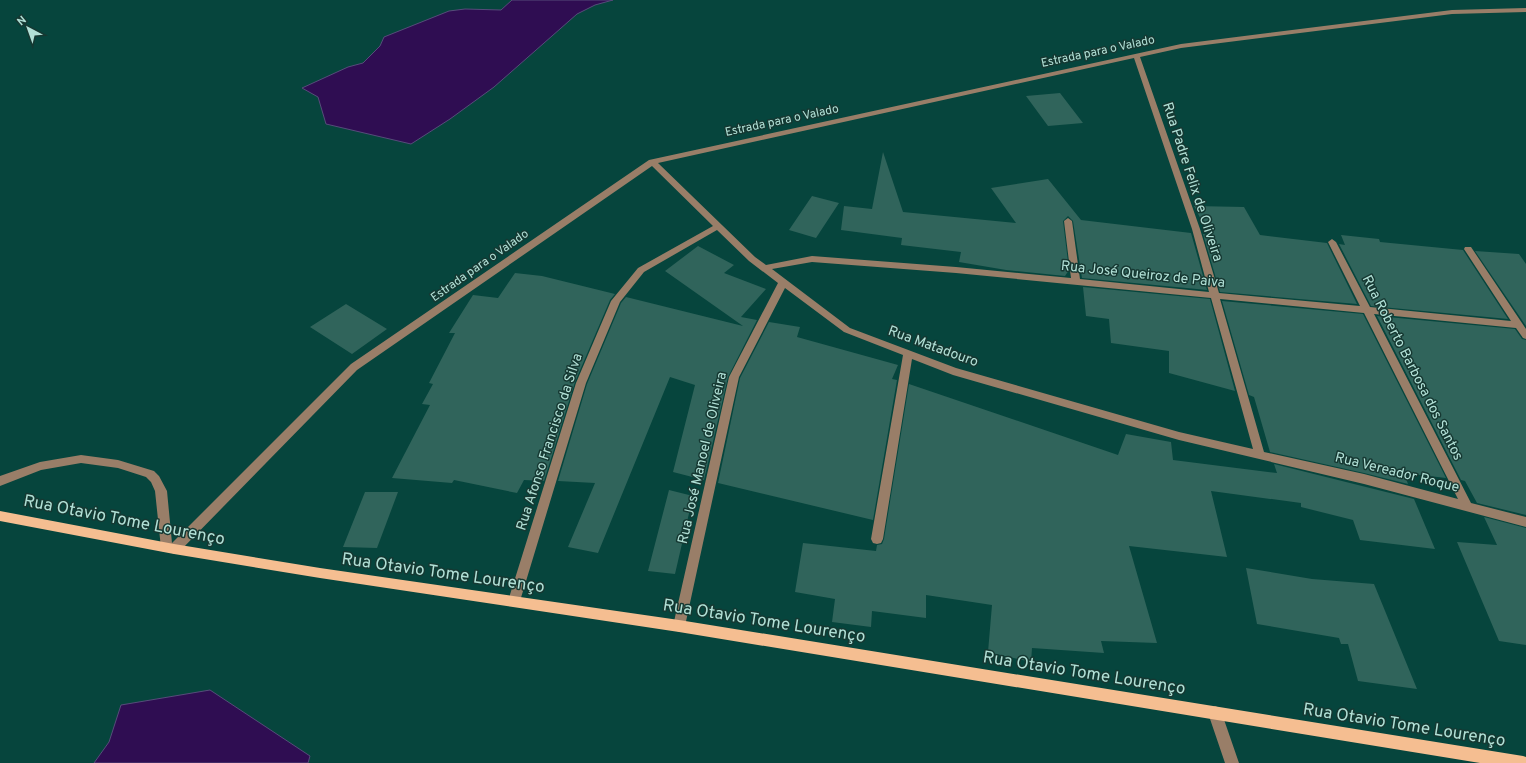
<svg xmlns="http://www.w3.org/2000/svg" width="1526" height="763" font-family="Overpass,sans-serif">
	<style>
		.water { fill: #2f0d52; stroke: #564c7a }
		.building { fill: #30645b }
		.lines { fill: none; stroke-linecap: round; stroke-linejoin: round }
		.minor { fill: #997e68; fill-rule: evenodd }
		.major { fill: #f5be91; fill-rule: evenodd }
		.labels { text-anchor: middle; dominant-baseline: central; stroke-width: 3; stroke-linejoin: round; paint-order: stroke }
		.far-street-label { font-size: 12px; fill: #b1e0d6; stroke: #163832 }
		.street-label { font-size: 14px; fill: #b1e0d6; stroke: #163832 }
		.near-street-label { font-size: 17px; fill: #b1e0d6; stroke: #163832 }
	</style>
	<rect width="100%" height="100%" fill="#06453d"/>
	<path class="water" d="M512,0h101l-18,5 -18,9 -83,73 -44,32 -39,25 -85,-20 -8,-27 -16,-9 46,-21 15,-4 17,-17 4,-9 65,-26 16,-2 36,1z
		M210,690l100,66 -2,7h-214l15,-21 12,-37z"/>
	<path class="building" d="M1060,93l23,30 -35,3 -22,-30z
		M883,152l20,60 113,11 -25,-35 57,-9 33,41 110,13 16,57 -125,-12 -9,-57 -5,-5 -5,5 6,49 -4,6 -59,-6 -47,-8 2,-10 -60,-7 1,-7 -61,-8 3,-24 28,3z
		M812,196l27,7 -23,35 -27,-8z
		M1194,206l50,1 16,28 67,8 30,61 -137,-12 -17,-58 6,1z
		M1341,235l38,4 1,3 83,8 45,69 -137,-13 -32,-62 6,1z
		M698,246l36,19 -10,8 42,16 -25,28 16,3 -29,57 -24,103 -31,-8 22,-87 -25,-8 -72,176 -30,-6 27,-64 -37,-2 29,-97 34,-81 5,-6 117,29 -78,-55z
		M1475,251l44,3 7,10v62z
		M515,273l27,3 73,18 -5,6 -35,82 -31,99 -20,-1 -7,13 -63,-13 -2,3 -60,-5 38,-73 -8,-1 11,-20 -4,-1 26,-50h-6l24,-38 25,3z
		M1083,287l127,12 25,92 -66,-18v-22l-58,-8 -2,-24 -23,-3z
		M1222,301l141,13 83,164 -42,-5 4,11 -44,-11 -94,-21 -16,-55 -5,-2z
		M346,304l41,25 -35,25 -42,-27z
		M1377,316l138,13 7,10 4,1v175l-49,-12 -12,-22 -4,-1z
		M769,322l31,5 -3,10 101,28 -6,14 5,1 -24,140 -155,-37 22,-105z
		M909,384l209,71 8,-21 45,8 2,18 104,13 -3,-9 140,35 21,50 -75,-9 -7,-20 -52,-13v-4l-90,-12 16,66 -98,-11 28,97 -56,-2 3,12 -72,-5 -1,14 -43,-10 4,-47 -66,-10v23l-54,-7 -1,16 -39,-5 3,-23 -40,-7 8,-49 73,8 1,-6 5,-1 2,-5z
		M669,490l24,6 -18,78 -27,-3z
		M365,492h33l-21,56 -34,-1z
		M1484,517l42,11v117l-27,-4 -42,-99 40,3z
		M1246,568l66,11 62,5 43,105 -59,-8 -10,-37h-7l-2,-6 -82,-14z"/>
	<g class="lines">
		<path class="minor" d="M1526,8v4l-74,2 -271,34 -41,9 60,172 19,64 141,13 -32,-64 4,-3 4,3 34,65 141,14 -47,-72 1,-2h6l55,82v10l-3,-1 -7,-10 -142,-14 97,189 55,14v10l-162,-43 -185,-44 -226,-65 -41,-16 -29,180 -2,4 -4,1 -4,-1 -2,-4 32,-184 -59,-23 -59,-44 -46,89 -54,249 -2,4 -4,2 -4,-2 -2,-4 56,-249 49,-94 -29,-22 -32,-31 -73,42 -24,30 -34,81 -66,218 -2,4 -4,2 -4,-2 -2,-4 68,-218 35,-82 27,-33 75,-42 -61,-60 -295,204 -179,183 -4,1 -4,-2h-7l-2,-4 -6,-57 -4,-9 -5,-5 -28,-9 -37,-5 -40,7 -41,16v-10l40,-14 41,-7 37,5 36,11 5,5 8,15 5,52 179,-179 298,-204 532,-116 271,-34zM1134,58l58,171 17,63 -129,-13 -8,-58 -4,-3 -4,3 7,57 -115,-11 -144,-11 -46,9 -11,-8 -97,-94zM812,262l144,11 255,25 42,151 -74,-17 -223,-64 -106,-40 -78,-59zM1220,299l144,14 94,186 -94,-25 -100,-22z
			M1215,706l5,2 19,55h-14l-17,-50 2,-5z"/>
		<path class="major" d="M0,511l174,33 146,24 359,52 844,136 3,1v6h-46l-801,-131 -359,-54 -146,-24 -174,-33z"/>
	</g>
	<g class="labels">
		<g class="far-street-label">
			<text transform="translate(1098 52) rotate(-12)">Estrada para o Valado</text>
			<text transform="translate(782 121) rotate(-12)">Estrada para o Valado</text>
			<text transform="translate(480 266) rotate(-35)">Estrada para o Valado</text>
		</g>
		<g class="street-label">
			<text transform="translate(1192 182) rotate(72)">Rua Padre Felix de Oliveira</text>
			<text transform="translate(1143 275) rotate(6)">Rua José Queiroz de Paiva</text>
			<text transform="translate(933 347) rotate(20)">Rua Matadouro</text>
			<text transform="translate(1412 368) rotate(63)">Rua Roberto Barbosa dos Santos</text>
			<text transform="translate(550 442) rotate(-72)">Rua Afonso Francisco da Silva</text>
			<text transform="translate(703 458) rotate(-77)">Rua José Manoel de Oliveira</text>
			<text transform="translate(1397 473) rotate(14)">Rua Vereador Roque</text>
		</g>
		<g class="near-street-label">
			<text transform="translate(124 521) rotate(11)">Rua Otavio Tome Lourenço</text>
			<text transform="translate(443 574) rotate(8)">Rua Otavio Tome Lourenço</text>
			<text transform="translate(764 622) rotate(9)">Rua Otavio Tome Lourenço</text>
			<text transform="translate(1084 674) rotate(9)">Rua Otavio Tome Lourenço</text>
			<text transform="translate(1404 726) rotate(9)">Rua Otavio Tome Lourenço</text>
		</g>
	</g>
	<g transform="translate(28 28) rotate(319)" stroke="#163832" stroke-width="3" paint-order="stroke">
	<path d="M0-3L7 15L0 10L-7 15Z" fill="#b1e0d6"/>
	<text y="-6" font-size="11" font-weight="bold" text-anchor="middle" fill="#b1e0d6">N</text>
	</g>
</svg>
